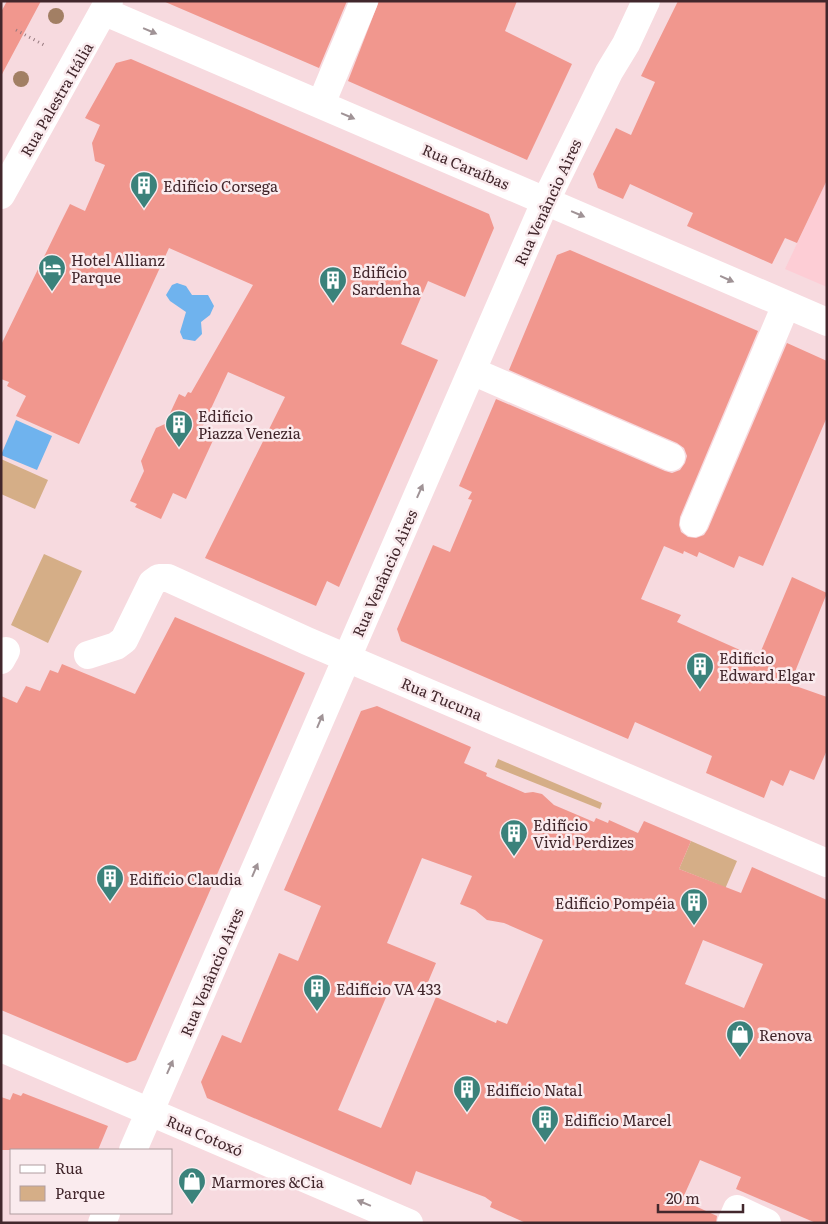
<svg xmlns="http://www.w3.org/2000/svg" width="828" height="1224" font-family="Literata,serif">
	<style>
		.built { fill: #fdcdd5 }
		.green { fill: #d5ae87 }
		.water { fill: #6fb3ee }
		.building { fill: #f1978e; fill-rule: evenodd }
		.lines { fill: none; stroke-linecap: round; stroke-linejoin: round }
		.path { stroke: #95797e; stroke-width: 3; stroke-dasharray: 1 4; stroke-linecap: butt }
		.minor { stroke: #fff; stroke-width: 28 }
		.tree { fill: #a27f64 }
		.oneway { fill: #a09396 }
		.labels { text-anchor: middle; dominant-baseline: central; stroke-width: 5; stroke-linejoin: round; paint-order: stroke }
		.street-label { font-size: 15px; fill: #42272c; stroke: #faebee }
		.poi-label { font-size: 15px; fill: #42272c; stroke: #faebee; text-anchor: start }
	</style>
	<rect width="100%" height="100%" fill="#f7dadf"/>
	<path class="built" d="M827,180v107l-42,-18z"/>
	<path class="green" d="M1,459l47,21 -13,29 -34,-15z
		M44,554l38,17 -34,72 -37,-18z
		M498,759l104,44 -2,6 -105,-42z
		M691,841l46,20 -15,35 -5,-12 -38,-15z"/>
	<path class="water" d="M177,283l9,3 6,9h16l6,11 -4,9 -9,7 1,12 -7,7 -12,-2 -3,-7 6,-20 -16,-11 -4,-6 6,-10z
		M16,420l36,16 -15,34 -36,-15z"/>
	<path class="building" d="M7,1h34l-40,75v-64z
		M163,1h184l-28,67z
		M379,1h138l-12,30 67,33 -45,96 -179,-79z
		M678,1h149v179l-30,63 -12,-5 -13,26 -85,-38 6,-13 -63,-29 -7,15 -25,-11 -5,-14 23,-46 15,7 24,-53 -14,-6z
		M131,59l358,155 5,14 -29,69 -37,-16 -27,63 37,16 -99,227 -12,-6 -11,25 -111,-48 80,-161 -57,-25 -27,58 14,6 -29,63 -13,-6 -12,26 -26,-12 2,-3 -7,-3 14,-30 -3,-10 15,-33 9,-4 14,-30 6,3 3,-5 3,1 62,-108 -84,-37 -90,196 -63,-28 10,-20 -19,-10 2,-4 -8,-3v-34l60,-123 9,-18 15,7 20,-46 -10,-4 -3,-18 8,-18 -15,-7 31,-55z
		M570,250l188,81 -78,186 -1,8 2,7 7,5 8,1 8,-3 4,-6 79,-186 40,18v56l-64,149 -24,-10 -5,12 -35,-16 -2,5 -13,-6 -1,3 -19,-8 -23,53 40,16 -4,7 81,36 34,-81 35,16 -37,91 37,13v53l-13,30 -24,-10 -7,16 -12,-6 -7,18 -58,-25 6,-17 -77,-34 -7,17 -227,-98 -4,-12 36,-84 17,7 22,-52 -4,-1 4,-7 -13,-6 37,-87 169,72 7,2 8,-3 5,-7 2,-7 -3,-8 -7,-5 -168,-73 48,-115z
		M175,617l130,56 -169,387 -9,3 -126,-53v-314l16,7 9,-17 14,5 10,-21 8,3 4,-9 73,30z
		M377,706l94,41 -7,16 23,10 -1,3 39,17 8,-1 9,2 12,11 40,17 2,-4 12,5 1,-3 29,13 6,-12 47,20 -12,28 62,24 11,-26 75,33v323h-11l-80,-34 5,-12 -41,-17 -18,40 35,16 -1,7h-190l-36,-16 2,-5 -7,-5 -69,-26 -5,14 -204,-87 -6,-16 21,-47 19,8 38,-90 19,8 23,-55 -37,-16 77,-179zM422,858l50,18 -12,28 15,6 12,10 17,3 39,17 -36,84 -10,-4 -1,3 -60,-26 -55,131 -43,-18 55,-129 30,13 13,-31 -49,-20zM703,940l60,24 -19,44 -59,-24z
		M13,1093l8,3 2,-3 85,33 -10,24h-97v-53l9,3z"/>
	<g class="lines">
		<path class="path" d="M16,30l28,15"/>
		<path class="minor" d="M105,12l722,310
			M321,104l43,-103
			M1,195l108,-194
			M472,371l199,86
			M694,523l92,-218
			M88,655l28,-9 8,-6 28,-57 7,-5h9l139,63 520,222
			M1,660l5,-9
			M1,1048l408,175
			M133,1150l413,-950 63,-128 17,-28 20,-43
			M102,1223l4,-10
			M731,1223l6,-14 30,14"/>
	</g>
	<g class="tree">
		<circle cx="56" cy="16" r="8"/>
		<circle cx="21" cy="79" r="8"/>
	</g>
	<defs><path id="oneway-solid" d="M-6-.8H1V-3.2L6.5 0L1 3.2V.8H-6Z" transform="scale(1.25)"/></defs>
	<g class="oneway">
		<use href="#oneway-solid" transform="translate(150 31) rotate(23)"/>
		<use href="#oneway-solid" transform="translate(348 116) rotate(23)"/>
		<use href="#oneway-solid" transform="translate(578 214) rotate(23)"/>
		<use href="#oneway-solid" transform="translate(727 279) rotate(24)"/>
		<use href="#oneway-solid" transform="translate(420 491) rotate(-66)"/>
		<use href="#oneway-solid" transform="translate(320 721) rotate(-67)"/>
		<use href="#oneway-solid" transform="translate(255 870) rotate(-67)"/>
		<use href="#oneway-solid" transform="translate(170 1067) rotate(-66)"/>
		<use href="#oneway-solid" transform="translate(364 1203) rotate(-157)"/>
	</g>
	<defs>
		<g id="building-pin" transform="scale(1.4375)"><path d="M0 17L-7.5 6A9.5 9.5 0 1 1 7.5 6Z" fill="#3b827b" stroke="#faebee"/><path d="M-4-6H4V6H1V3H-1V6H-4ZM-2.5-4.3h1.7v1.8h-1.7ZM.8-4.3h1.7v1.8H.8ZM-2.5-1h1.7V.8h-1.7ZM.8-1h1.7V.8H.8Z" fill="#fff"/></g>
		<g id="hotel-pin" transform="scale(1.4375)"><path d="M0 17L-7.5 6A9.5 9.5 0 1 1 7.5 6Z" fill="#3b827b" stroke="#faebee"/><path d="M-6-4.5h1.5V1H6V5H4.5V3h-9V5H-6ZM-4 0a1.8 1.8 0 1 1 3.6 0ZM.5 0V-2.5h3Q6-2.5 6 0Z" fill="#fff"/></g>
		<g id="shop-pin" transform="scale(1.4375)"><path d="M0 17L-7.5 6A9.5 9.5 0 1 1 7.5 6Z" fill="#3b827b" stroke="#faebee"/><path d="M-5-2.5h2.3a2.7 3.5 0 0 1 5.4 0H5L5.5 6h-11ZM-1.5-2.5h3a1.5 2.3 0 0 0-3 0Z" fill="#fff"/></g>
	</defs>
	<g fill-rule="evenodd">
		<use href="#building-pin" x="144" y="185"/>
		<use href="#hotel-pin" x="52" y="268"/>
		<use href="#building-pin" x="333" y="280"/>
		<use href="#building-pin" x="179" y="424"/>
		<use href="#building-pin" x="700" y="666"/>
		<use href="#building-pin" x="514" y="833"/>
		<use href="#building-pin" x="110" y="878"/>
		<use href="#building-pin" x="694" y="902"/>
		<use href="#building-pin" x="317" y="988"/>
		<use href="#shop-pin" x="740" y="1034"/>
		<use href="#building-pin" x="467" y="1089"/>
		<use href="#building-pin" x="545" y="1119"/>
		<use href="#shop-pin" x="192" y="1181"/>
	</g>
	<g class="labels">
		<g class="street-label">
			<text transform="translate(56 99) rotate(-60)">Rua Palestra Itália</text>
			<text transform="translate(466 166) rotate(23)">Rua Caraíbas</text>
			<text transform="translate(547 202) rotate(-65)">Rua Venâncio Aires</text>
			<text transform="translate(384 573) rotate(-66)">Rua Venâncio Aires</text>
			<text transform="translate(442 698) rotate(23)">Rua Tucuna</text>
			<text transform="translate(211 972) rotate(-67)">Rua Venâncio Aires</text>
			<text transform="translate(205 1135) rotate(23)">Rua Cotoxó</text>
		</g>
		<g class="poi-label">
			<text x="163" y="185">Edifício Corsega</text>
			<text x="71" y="259">Hotel Allianz<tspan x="71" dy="17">Parque</tspan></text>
			<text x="352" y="271">Edifício<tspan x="352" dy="17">Sardenha</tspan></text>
			<text x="198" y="415">Edifício<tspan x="198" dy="17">Piazza Venezia</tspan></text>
			<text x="719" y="657">Edifício<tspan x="719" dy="17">Edward Elgar</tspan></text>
			<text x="533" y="824">Edifício<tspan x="533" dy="17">Vivid Perdizes</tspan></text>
			<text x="129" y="878">Edifício Claudia</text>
			<text x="675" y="902" text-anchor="end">Edifício Pompéia</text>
			<text x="336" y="988">Edifício VA 433</text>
			<text x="759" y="1034">Renova</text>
			<text x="486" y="1089">Edifício Natal</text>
			<text x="564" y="1119">Edifício Marcel</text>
			<text x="211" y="1181">Marmores &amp;Cia</text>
		</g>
	</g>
	<rect width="828" height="1224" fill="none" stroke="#42272c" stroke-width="5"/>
	<rect x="10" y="1149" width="162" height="65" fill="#faebee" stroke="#b09da0"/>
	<rect x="20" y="1165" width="25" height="8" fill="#ffffff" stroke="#b09da0"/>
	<text x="55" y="1174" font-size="15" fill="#42272c">Rua</text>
	<rect x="20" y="1186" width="25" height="15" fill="#d5ae87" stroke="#b09da0"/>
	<text x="55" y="1199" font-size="15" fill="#42272c">Parque</text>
	<path d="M658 1204v8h85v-8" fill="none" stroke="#42272c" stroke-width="2.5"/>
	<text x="666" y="1204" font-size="15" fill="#42272c" stroke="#faebee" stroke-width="4" paint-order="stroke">20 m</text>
</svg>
